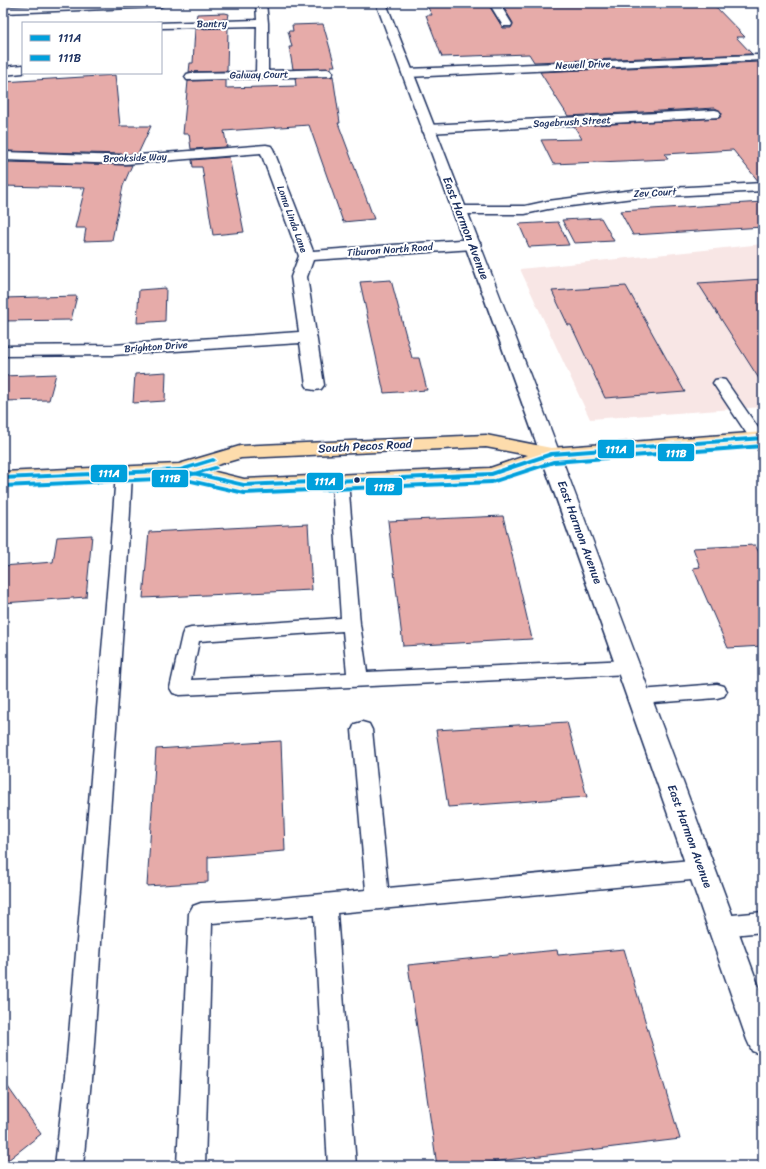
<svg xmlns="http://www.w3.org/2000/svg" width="766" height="1169" font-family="Sriracha,sans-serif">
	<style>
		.built { fill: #f8e6e5 }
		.building { fill: #e6aba9; stroke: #1b2f5e }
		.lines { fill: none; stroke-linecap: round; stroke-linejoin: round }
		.service-casing { stroke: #1b2f5e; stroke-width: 3 }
		.minor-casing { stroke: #1b2f5e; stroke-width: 3 }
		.secondary-casing { stroke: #1b2f5e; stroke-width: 3 }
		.primary-casing { stroke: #1b2f5e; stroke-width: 3 }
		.service { fill: #fff; fill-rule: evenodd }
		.minor { fill: #fff; fill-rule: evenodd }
		.secondary { fill: #fff; fill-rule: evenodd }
		.primary { fill: #fddcac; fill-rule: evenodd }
		.bus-1-casing { stroke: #fff; stroke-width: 3 }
		.bus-2-casing { stroke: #fff; stroke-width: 3 }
		.bus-1 { fill: #00a0dc; fill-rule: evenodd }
		.bus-2 { fill: #00a0dc; fill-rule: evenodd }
		.bus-dot { fill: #1b2f5e; stroke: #fff; stroke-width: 1.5 }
		.labels { text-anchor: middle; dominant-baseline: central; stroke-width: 4; stroke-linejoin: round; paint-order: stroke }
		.far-street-label { font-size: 10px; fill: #1b2f5e; stroke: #fff }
		.street-label { font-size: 12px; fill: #1b2f5e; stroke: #fff }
		.line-badge { stroke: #fff; stroke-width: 1.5 }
		.badge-label { font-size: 11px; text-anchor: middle; font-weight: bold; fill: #fff }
	</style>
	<rect width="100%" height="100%" fill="#fff"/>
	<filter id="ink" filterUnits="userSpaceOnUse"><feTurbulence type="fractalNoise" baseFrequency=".025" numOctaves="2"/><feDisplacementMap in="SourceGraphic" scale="8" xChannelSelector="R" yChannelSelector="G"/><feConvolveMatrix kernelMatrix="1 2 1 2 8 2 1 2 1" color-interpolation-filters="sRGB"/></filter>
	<g filter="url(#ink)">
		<path class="built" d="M763,244v163l-173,12 -70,-150z"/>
		<path class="building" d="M457,3l1,2 30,-1 15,24h8l2,-5 -12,-20h211l33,34h-9l16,17 -218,8 -5,-8 -87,3 -16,-42h6l-6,-11z
			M225,13l4,1 -1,5 -32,1 1,-6z
			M323,24l12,42h-4v3h-38l-4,-22h3l-4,-16h5l-1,-6z
			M228,28l-1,43 -38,1 1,-9h3l2,-34z
			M759,62l4,4v116h-4l-26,-32 -68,4 3,5 -115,5 -12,-24 41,-1 -8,-13 145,-8 3,-5 -3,-3 -4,-2 -147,8 -28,-44z
			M115,75l5,51h31l-13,28h-13l-122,-3v-69z
			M333,76l7,47h-2l36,96 -31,3 -34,-97 -85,6 3,16 -36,2 -2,-15h-6l5,-53 38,-1v8l70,-2 -1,-8z
			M229,157l15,75 -31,3 -11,-68h-9l-1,-7z
			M3,162l129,3 -9,21 -11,54 -28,1 2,-13h-11l10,-40 -82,-2z
			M763,202v25l-130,8 -13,-24z
			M601,218l13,23 -40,2 -12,-23z
			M558,222l11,23 -40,2 -10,-23z
			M763,279v106l-65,-102z
			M391,280l21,78h7l8,32 -43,3 -24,-111z
			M626,286l19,34 40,72 -80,6 -34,-73h-3l-16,-34z
			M166,288l-1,33 -28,2 2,-33z
			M77,296l-6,24 -68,1v-23z
			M166,372l-1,29 -32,2 2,-29z
			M56,374l-7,26 -46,1v-25z
			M503,516l29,123 -129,7 -15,-125z
			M308,524l4,66 -169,8 6,-66z
			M92,535l-6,62 -83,6v-37l50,-4 4,-25z
			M755,545l8,15v86l-35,2 -35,-80 7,-1 -7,-19z
			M567,722l20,75 -139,10 -12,-77z
			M281,741l4,110 -77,6v25l-61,4 9,-137z
			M624,949l56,190 -222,27h-21l-29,-201 149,-15 1,5z
			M3,1080l38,54 -38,30z"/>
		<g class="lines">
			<g class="service-casing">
				<path id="service" d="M720,379l5,1 38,55v16l-6,-2 -44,-66 2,-3z
					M124,468l6,1 2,4 -5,96 -34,489 -10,108h-28l12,-108 42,-489 7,-96 2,-4z
					M340,476l6,1 2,4 12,143 7,48 262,-12 7,2 3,5 -3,5 -7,2 -449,21 -7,-2 -3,-5 12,-53 2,-5 7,-2 150,-10 -9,-137 2,-4zM343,631l4,42 -156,7 8,-39z
					M717,684l7,2 3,5 -3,5 -7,2 -77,6 -7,-2 -3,-5 3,-5 7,-2z
					M362,722l7,2 3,6 16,158 314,-29 8,3 3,7 -3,7 -8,3 -365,34 19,253h-28l-14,-251 -102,8 -7,243h-28l12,-253 4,-7 8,-3 69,-4 96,-9 -14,-160 3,-6z
					M763,912v20l-41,4 -8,-3 -4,-7 4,-7 8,-3z"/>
			</g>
			<g class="minor-casing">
				<path id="minor" d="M103,3l62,1 -5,3 -157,6v-6z
					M256,3h10l2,20v48l59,-2 4,1 2,3 -2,3 -144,4 -2,-3 2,-3 4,-1 65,-1 1,-46 -96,2v-5h-4l100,-3z
					M489,3h10l13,21 -1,2h-8z
					M757,55l4,1 2,2 -2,2 -353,17 -4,-1 -2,-3 2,-3 4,-1z
					M23,65v8l-20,2v-8z
					M715,110l4,1 2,3 -2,3 -291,16 -5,-1 -1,-3 1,-3 5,-1z
					M266,145l5,1 2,3 40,102 160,-12 5,2 3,3 -3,3 -5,2 -160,11 -6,17 17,108 -3,4 -6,1 -6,-1 -3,-4 -6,-42 -187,12 -110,1v-10l110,-1 186,-13 -8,-55 8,-21 -38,-103 -136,11 -122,-4v-8l122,4z
					M763,183v8l-130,7 -85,11 -23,5h-66l-5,-1 -2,-3 2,-3 5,-1h66l23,-5 85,-11z"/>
			</g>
			<g class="secondary-casing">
				<path id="secondary" d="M376,3h10c130,330 254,662 377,995v57l-11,-4 -5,-11c-121,-347 -243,-693 -371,-1037z"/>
			</g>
			<g class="primary-casing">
				<path id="primary" d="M763,432v12l-210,16 -61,20 -248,11 -64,-15 -177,8v-12l176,-8 61,-18 246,-11 65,13zM486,447l42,8 -38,13 -246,11 -41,-10 38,-11z"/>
			</g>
			<use href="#service" class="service"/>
			<use href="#minor" class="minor"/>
			<use href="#secondary" class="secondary"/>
			<use href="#primary" class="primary"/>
			<g class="bus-1-casing">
				<path id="bus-1" d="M763,436v4l-211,16 -60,20 -248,11 -64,-15 -177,8v-4l177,-8 33,-10 2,1 1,1 -1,1 -29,9 58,13 247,-11 60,-20z"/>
			</g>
			<g class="bus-2-casing">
				<path id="bus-2" d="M763,444v4l-209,16 -62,20 -248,11 -66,-15 -175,8v-4l177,-8 35,-10 2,1 1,1 -1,1 -31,9 58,13 248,-11 61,-20z"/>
			</g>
			<use href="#bus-1" class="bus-1"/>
			<use href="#bus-2" class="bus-2"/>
		</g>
	</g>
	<circle class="bus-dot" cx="357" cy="480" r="3.5"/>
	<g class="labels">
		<g class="far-street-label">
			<text transform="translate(212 24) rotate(-1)">Bantry</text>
			<text transform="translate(583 65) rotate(-2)">Newell Drive</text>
			<text transform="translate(259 75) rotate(-1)">Galway Court</text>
			<text transform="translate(572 122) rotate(-3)">Sagebrush Street</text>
			<text transform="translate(135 158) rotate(-2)">Brookside Way</text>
			<text transform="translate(655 193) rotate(-3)">Zev Court</text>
			<text transform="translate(292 219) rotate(70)">Loma Linda Lane</text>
			<text transform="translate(390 250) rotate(-4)">Tiburon North Road</text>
			<text transform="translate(156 347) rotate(-4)">Brighton Drive</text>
		</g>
		<g class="street-label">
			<text transform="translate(466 228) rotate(69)">East Harmon Avenue</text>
			<text transform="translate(365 446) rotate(-3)">South Pecos Road</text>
			<text transform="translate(580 532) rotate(70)">East Harmon Avenue</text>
			<text transform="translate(690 836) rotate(70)">East Harmon Avenue</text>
		</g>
	</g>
	<g class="line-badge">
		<rect x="597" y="439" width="38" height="20" rx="4" fill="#00a0dc"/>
		<rect x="657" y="443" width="38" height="19" rx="4" fill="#00a0dc"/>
		<rect x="90" y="464" width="38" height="19" rx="4" fill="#00a0dc"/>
		<rect x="151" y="469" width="38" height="19" rx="4" fill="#00a0dc"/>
		<rect x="306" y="472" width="38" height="19" rx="4" fill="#00a0dc"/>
		<rect x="365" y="477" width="38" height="19" rx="4" fill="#00a0dc"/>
	</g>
	<g class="badge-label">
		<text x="616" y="453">111A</text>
		<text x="676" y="457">111B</text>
		<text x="109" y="477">111A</text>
		<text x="170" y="482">111B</text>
		<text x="325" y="485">111A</text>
		<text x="384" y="491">111B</text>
	</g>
	<rect width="766" height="1169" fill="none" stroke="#fff" stroke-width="16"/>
	<rect x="8" y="8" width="750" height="1153" fill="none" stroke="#1b2f5e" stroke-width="1.5" filter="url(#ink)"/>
	<rect x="22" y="22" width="140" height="52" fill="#ffffff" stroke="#a4acbf"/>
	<rect x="30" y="35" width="20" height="6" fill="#00a0dc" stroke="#a4acbf"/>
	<text x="58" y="42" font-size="12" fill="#1b2f5e">111A</text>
	<rect x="30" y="55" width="20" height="6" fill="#00a0dc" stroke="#a4acbf"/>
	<text x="58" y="62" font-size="12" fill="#1b2f5e">111B</text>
</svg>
